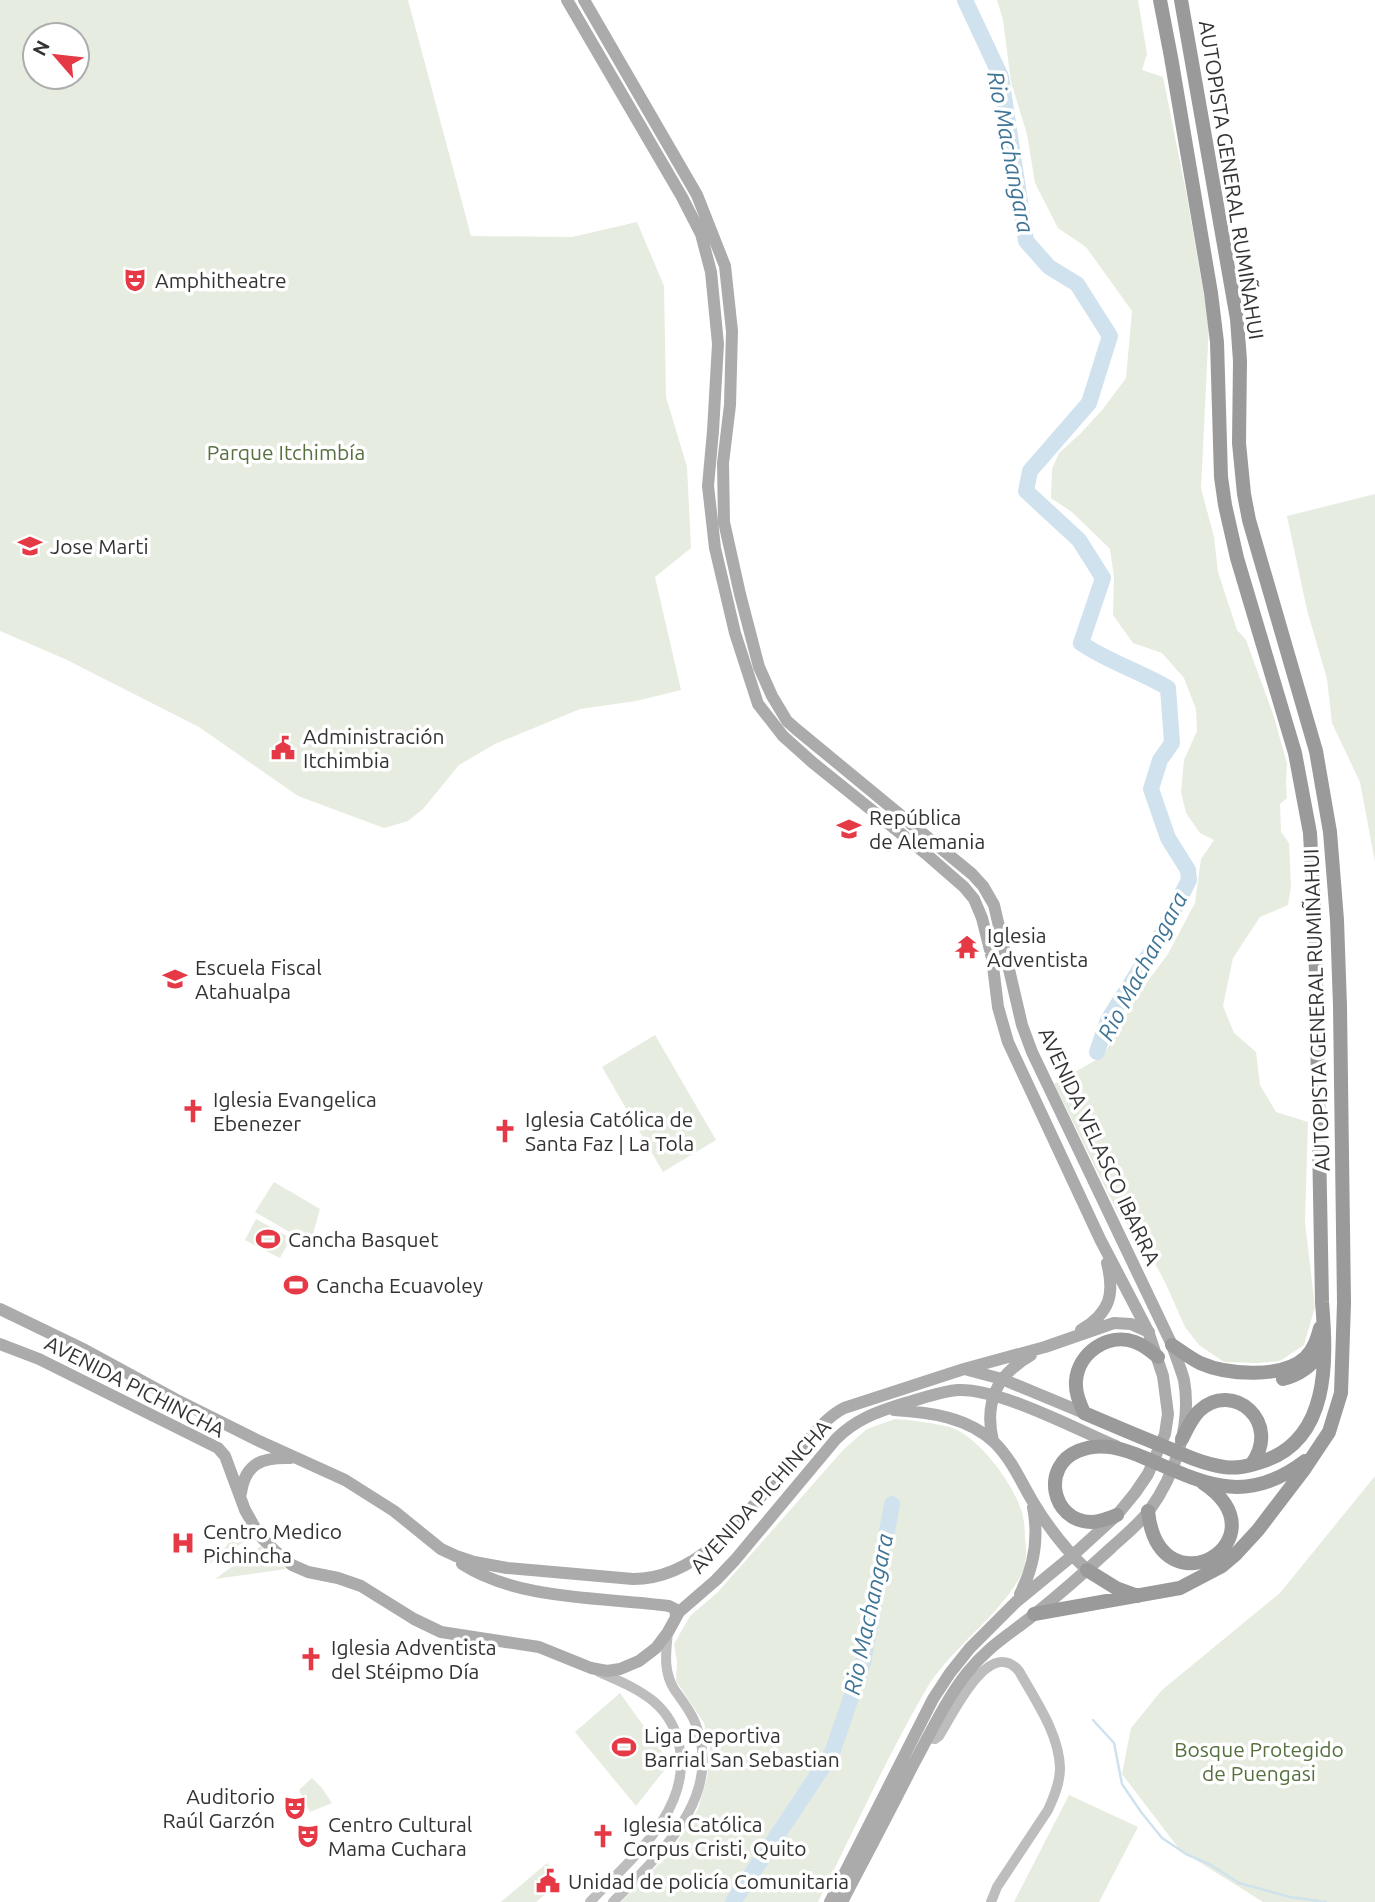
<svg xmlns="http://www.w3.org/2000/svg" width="1375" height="1902" font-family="Ubuntu,sans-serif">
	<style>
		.green { fill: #e6ecdf; fill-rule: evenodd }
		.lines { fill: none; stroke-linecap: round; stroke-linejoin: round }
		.stream { stroke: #cfe2ee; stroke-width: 2.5 }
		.river { stroke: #cfe2ee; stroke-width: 16 }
		.secondary { stroke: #bdbdbd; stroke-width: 10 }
		.primary { stroke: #ababab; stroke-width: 12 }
		.highway { stroke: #9a9a9a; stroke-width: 14 }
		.labels { text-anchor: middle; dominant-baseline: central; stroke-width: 7; stroke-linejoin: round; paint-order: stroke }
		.street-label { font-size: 21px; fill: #333; stroke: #fff }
		.poi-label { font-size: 21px; fill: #333; stroke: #fff; text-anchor: start }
		.park-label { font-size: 21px; fill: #56703f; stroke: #fff }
		.water-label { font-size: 23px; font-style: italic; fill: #3f7597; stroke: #fff }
	</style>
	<rect width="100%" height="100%" fill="#fff"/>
	<path class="green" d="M0,0h408l63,236 101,1 65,-15 27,64 2,111 21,70 4,81 -36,29 26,113 -45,11 -56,8 -85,35 -36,21 -36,44 -15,12 -24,7 -86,-32 -99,-69 -134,-68 -65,-28zM35,35h42v42h-42z
		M997,0h141l9,54 -5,16 21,7 24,120 22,128 -8,163 13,49 4,35 19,58 9,10 28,77 13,47 -1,19 1,15 -7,6 1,28 8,11 2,44 -3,18 -28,12 -27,41 -10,48 11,27 22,19 4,33 16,27 32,10 -3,100 10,85 -11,38 -24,16 -22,2 -34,-1 -25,-17 -14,-18 -20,-45 -21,-39 -25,-28 -65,-131 49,-28 38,-66 27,-36 27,-51 6,-44 13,-19 -14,-7 -14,-20 -5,-21 3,-32 13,-29 -1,-22 -12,-31 -22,-25 -29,-10 -20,-28 1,-38 -4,-28 -38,-37 -21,-14 1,-29 7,-16 22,-20 22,-24 23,-31 6,-67 -46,-64 -28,-19 -23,-45 -8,-49 -16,-52 -8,-62z
		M1375,494v368l-15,-80 -28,-59 -5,-44 -20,-69 -20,-94z
		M655,1035l61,105 -53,32 -61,-105z
		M274,1182l46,27 -7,25 -13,4 -45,-26z
		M256,1219l35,19 -11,20 -35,-18z
		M895,1419c13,1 51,5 62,11 26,13 56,54 65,82 2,8 3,17 3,26 2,14 2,28 -6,41 -26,43 -71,71 -95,114 -39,68 -71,139 -106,209h-197l50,-50 27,-43 9,-31 3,-31 -6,-24 -28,-42 1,-19 -3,-18 16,-28 27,-23 127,-144 23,-20z
		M1375,1476v426h-112l-83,-52 -58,-76 9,-46 31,-38 118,-97z
		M241,1522l11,14 -2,2 -40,25 -1,-2c15,-11 25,-21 32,-39z
		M261,1546l4,5 21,18 -71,10z
		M620,1693l50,70 -34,43 -61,-74z
		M312,1778l10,10 10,15 -22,9 -11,-22z
		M1069,1795l69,32 -39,75h-85z
		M547,1863l6,7 -14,12 8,8 11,-10 2,2 -24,20h-35z"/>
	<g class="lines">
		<path class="stream" d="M1093,1720l21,23 8,41 19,28 21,26 24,16 23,10 30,19 51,14 36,5"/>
		<path class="river" d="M965,0l36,77 25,164 23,26 28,17 33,52 -21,67 -59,68 -4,20 53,49 24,38 -22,65c27,19 59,28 87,45l4,55 -12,17 -9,29 17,49 20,32 1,10 -30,59 -51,81 -11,32
			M733,1902l99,-149 31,-90 29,-159"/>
		<path class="secondary" d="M927,1738l8,1 4,-3c13,-20 50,-101 80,-65 16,29 40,62 41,97 0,15 -6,29 -12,42l-51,77 -6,15
			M590,1902c38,-41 100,-89 90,-152 -7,-47 -42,-61 -81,-78
			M613,1902c47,-48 114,-107 81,-182 -5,-11 -13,-21 -20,-31 -11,-18 -8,-37 -6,-57"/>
		<path class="primary" d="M567,0l115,197 19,37 10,38 7,72 -5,87 -5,55 7,62 20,85 23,71 25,32 29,26 113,91 39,34 10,12 8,19 10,40 6,49 10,35 92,197 48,92 15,45 5,38 -3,20 -17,40 -13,19 -18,22 -45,41 -56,46 -46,46 -20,25 -17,26 -103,203
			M584,0l113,195 28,71 7,65 -2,74 -7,58 1,59 16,72 19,73 13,29 15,25 9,8 176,145 11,12 11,19 28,120 10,27 140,293c4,12 9,24 12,35 8,45 -9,95 -35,131 -11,14 -25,25 -38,37 -25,23 -50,45 -76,66 -26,21 -47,32 -68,59 -22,28 -37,61 -54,92 -23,46 -47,91 -71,137
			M0,1309l85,41 90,49 84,42 86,39 49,31 47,38 15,7 18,6 33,6 126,11c72,0 122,-77 165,-127 14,-16 27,-34 46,-44l120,-39 81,-22 69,-24 17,1 18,8
			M1081,1330c29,-17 34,-36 26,-67
			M0,1344l39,15 179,89 7,8 20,54 14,25 15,15 18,15 16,7 30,6 23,8 53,33 27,13 98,15 52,21 16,3 13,-2 19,-8 17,-13 12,-16 11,-20 37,-32 19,-20 101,-121c19,-19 40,-27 66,-35 19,-5 38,-13 57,-14 42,-1 117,39 157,56
			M968,1370l34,9 82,34
			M894,1410c35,2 74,7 101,33 17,17 26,39 38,59 15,25 33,48 54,68
			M993,1441c-9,-38 3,-66 38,-86
			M241,1493c4,-30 22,-36 49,-35
			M462,1564c58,37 140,33 207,42l6,3 1,7
			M1020,1594c14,-27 19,-56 13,-87"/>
		<path class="highway" d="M1172,1345c9,6 18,13 28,18 27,12 83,16 106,-6 8,-8 11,-18 14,-29
			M1158,1357c-7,-6 -15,-12 -23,-15 -27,-10 -57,11 -59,39 -1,12 4,22 8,32 28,12 56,24 84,35 18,8 36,16 56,19 13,2 24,-1 37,-5 69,-21 66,-101 61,-160l-7,-377 -5,-92 -15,-80 -58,-195 -12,-53 -4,-28 -4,-135 -6,-49 -40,-236 -11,-57
			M1283,1379c16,-4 27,-11 36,-25
			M1182,1439c5,-10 9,-20 17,-28 34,-32 84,12 52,54
			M1148,1511c11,105 140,29 55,-28
			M1117,1515c-8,3 -17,7 -26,7 -40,-1 -50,-56 -13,-71 23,-10 46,-2 67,7 60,26 101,48 160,3
			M1087,1570l29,18 22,8
			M1034,1614l146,-26 42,-22 13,-11 23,-25 45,-59 26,-39 12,-39 3,-90 -4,-297 -3,-86 -7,-88 -14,-81 -67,-231 -5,-26 -5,-51 1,-82 -3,-42 -56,-319"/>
	</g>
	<defs>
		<g id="theatre-bare" transform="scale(1.89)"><path d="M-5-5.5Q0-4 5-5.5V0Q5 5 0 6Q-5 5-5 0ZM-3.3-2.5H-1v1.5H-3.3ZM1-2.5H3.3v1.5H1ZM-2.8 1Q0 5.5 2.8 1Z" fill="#e63946" stroke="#fff" stroke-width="2.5" paint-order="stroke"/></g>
		<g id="school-bare" transform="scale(1.89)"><path d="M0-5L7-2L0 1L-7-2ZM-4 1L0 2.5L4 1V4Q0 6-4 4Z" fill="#e63946" stroke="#fff" stroke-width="2.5" paint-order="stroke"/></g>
		<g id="civic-bare" transform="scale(1.89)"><path d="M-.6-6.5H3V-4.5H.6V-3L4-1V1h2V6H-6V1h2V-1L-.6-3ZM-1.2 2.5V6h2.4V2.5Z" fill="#e63946" stroke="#fff" stroke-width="2.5" paint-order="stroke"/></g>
		<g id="temple-bare" transform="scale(1.89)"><path d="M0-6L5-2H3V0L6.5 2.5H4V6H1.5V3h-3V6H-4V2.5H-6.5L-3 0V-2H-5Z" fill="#e63946" stroke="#fff" stroke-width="2.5" paint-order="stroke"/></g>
		<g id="church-bare" transform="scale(1.89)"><path d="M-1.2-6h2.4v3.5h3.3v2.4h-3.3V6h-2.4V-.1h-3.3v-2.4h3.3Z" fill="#e63946" stroke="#fff" stroke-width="2.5" paint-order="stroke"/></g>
		<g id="stadium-bare" transform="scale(1.89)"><path d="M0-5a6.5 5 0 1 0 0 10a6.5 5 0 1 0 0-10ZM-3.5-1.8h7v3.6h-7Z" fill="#e63946" stroke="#fff" stroke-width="2.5" paint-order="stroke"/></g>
		<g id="hospital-bare" transform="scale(1.89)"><path d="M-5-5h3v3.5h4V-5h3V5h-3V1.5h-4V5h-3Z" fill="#e63946" stroke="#fff" stroke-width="2.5" paint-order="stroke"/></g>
	</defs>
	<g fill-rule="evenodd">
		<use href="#theatre-bare" x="135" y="280"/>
		<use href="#school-bare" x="30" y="546"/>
		<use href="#civic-bare" x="283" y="748"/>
		<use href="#school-bare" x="849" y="829"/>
		<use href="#temple-bare" x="967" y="947"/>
		<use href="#school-bare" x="175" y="979"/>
		<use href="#church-bare" x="193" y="1111"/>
		<use href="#church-bare" x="505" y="1131"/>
		<use href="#stadium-bare" x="268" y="1239"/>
		<use href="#stadium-bare" x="296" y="1285"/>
		<use href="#hospital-bare" x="183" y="1543"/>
		<use href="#church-bare" x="311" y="1659"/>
		<use href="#stadium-bare" x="624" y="1747"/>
		<use href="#theatre-bare" x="295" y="1808"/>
		<use href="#theatre-bare" x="308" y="1836"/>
		<use href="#church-bare" x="603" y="1836"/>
		<use href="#civic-bare" x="548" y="1881"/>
	</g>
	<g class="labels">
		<g class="street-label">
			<text transform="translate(1232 180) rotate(81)">AUTOPISTA GENERAL RUMIÑAHUI</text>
			<text transform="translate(1316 1010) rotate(-92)">AUTOPISTA GENERAL RUMIÑAHUI</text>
			<text transform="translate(1100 1146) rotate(65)">AVENIDA VELASCO IBARRA</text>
			<text transform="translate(135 1386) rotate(27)">AVENIDA PICHINCHA</text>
			<text transform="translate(760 1496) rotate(-48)">AVENIDA PICHINCHA</text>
		</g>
		<g class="poi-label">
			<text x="155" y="280">Amphitheatre</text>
			<text x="50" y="546">Jose Marti</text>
			<text x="303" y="736">Administración<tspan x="303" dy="24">Itchimbia</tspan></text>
			<text x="869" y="817">República<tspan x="869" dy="24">de Alemania</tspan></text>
			<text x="987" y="935">Iglesia<tspan x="987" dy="24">Adventista</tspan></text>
			<text x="195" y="967">Escuela Fiscal<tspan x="195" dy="24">Atahualpa</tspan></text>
			<text x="213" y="1099">Iglesia Evangelica<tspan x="213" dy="24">Ebenezer</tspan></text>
			<text x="525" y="1119">Iglesia Católica de<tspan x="525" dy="24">Santa Faz | La Tola</tspan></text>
			<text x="288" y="1239">Cancha Basquet</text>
			<text x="316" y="1285">Cancha Ecuavoley</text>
			<text x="203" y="1531">Centro Medico<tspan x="203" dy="24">Pichincha</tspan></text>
			<text x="331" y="1647">Iglesia Adventista<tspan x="331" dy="24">del Stéipmo Día</tspan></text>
			<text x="644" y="1735">Liga Deportiva<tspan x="644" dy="24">Barrial San Sebastian</tspan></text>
			<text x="275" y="1796" text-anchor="end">Auditorio<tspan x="275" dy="24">Raúl Garzón</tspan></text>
			<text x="328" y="1824">Centro Cultural<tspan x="328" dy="24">Mama Cuchara</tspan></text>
			<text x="623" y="1824">Iglesia Católica<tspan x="623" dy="24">Corpus Cristi, Quito</tspan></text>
			<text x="568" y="1881">Unidad de policía Comunitaria</text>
		</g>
		<g class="park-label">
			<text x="286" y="452">Parque Itchimbía</text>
			<text x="1259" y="1749">Bosque Protegido<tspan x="1259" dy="24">de Puengasi</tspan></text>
		</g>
		<g class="water-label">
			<text transform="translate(1011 152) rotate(79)">Rio Machangara</text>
			<text transform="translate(1142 966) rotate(-62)">Rio Machangara</text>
			<text transform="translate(868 1614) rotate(-78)">Rio Machangara</text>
		</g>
	</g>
	<g transform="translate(56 56) rotate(298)"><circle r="33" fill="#ffffff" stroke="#adadad" stroke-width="2"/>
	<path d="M0-5L12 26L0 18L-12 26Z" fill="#e63946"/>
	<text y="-10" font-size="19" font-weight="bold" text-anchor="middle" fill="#333333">N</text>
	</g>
</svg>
